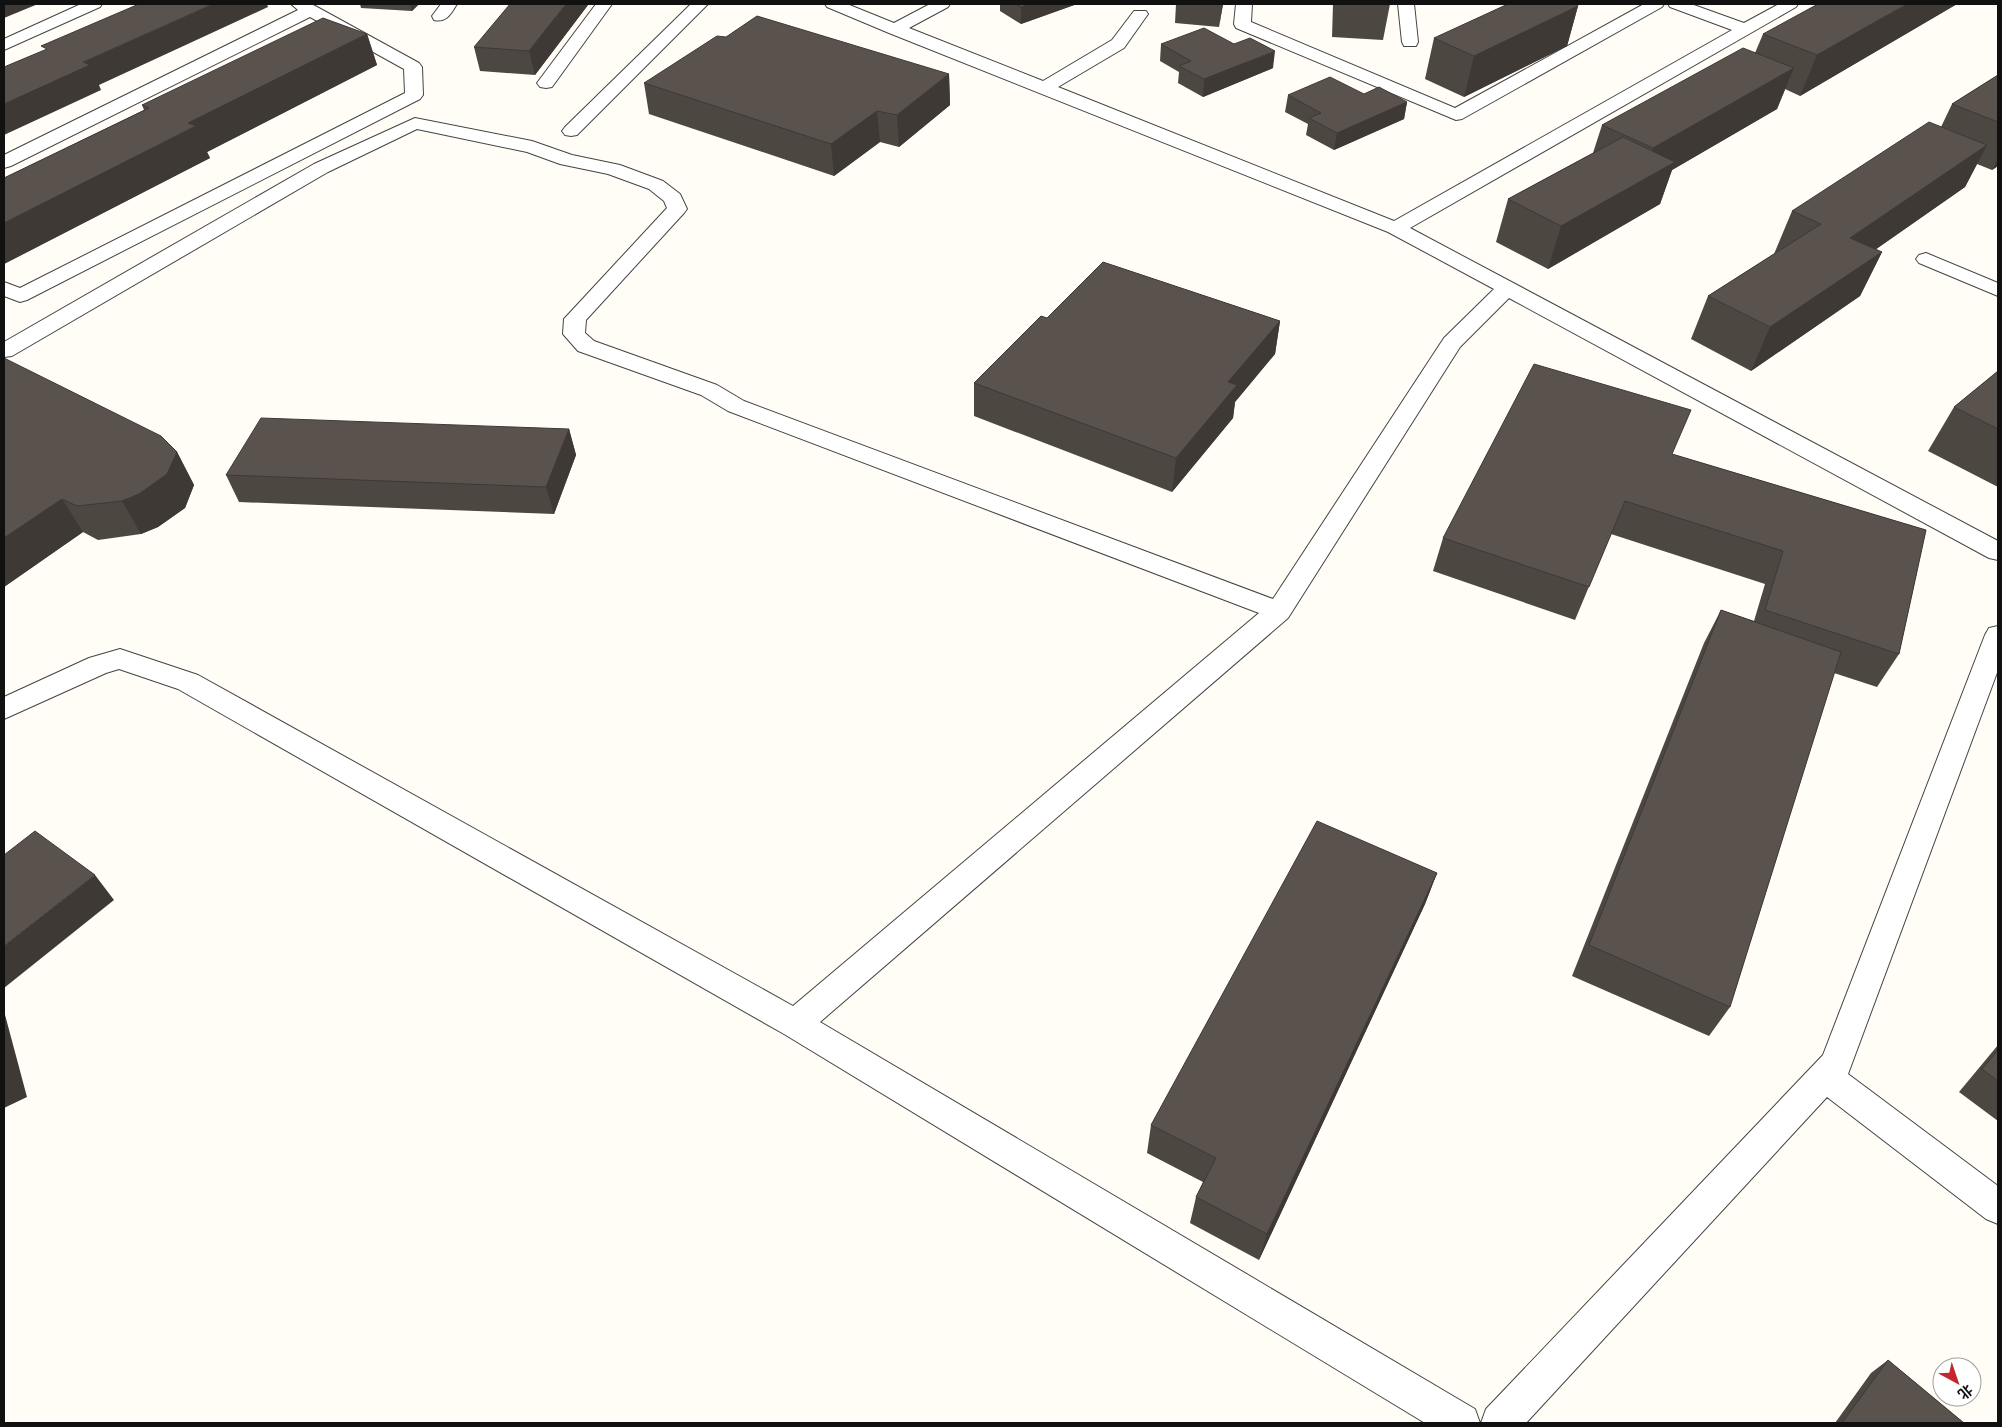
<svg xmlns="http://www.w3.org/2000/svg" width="2002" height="1427" font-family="'Crimson Pro','Noto Sans SC',serif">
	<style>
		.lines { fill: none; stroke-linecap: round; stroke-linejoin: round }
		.minor-casing { stroke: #444; stroke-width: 2 }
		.minor { fill: #fff; fill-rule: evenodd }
		.wall { fill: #4d4742 }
		.shaded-wall { fill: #3f3936 }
		.building { fill: #5a524d; stroke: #3f3936 }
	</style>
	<rect width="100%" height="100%" fill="#fffdf5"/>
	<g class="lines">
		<g class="minor-casing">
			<path id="minor" d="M81,4h21l-2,3 -96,43v-11z
				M291,4h20l6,3 102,56 3,4 1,28 -3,4 -393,201 -7,2 -16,-6v-14l16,6 385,-195 -1,-24 -94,-52 -299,149 -7,2v-13l294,-145z
				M441,4h16c-6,9 -10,19 -23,16l-2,-4z
				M596,4h16l-60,83 -6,1 -6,-1 -3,-4z
				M691,4h17l-131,131 -6,1 -6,-1 -3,-4 3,-4z
				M825,4h22l47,19 36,-19h20l-2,3 -39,21 134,53 69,-41 22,-29h12l2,3 -24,34 -66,39 336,134 338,-191 -62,-23 -2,-3h23l53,19 35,-19h19l-2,3 -386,221 588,313v19l-9,-2 -480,-260 -49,49 -172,271 -468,404 655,387 5,14h-55l-641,-389 -606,-345 -59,-20 -13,4 -102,46v-22l85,-39 31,-9 78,26 595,331 466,-393 -531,-202 -27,-16 -123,-44 -15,-17 1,-15 103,-111 -3,-7 -15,-12 -41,-15 -48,-10 -33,-12 -110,-23 -89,43 -316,184 -8,1v-15l310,-178 101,-46 117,23 40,14 48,10 43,16 17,13 7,15 -3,4 -98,107 -1,13 9,8 123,44 27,16 529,198 171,-261 50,-49 -106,-57 -499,-199 -62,-26z
				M1236,4h16l-1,18 204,86 189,-104h20l-2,3 -200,112 -6,1 -220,-92 -2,-4z
				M1398,4h16l4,38 -2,4h-12l-2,-4z
				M1926,253l72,30v13l-79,-33 -3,-4 3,-4z
				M1998,626v44l-150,404 150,112v38l-12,-5 -159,-122 -301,326h-45l5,-14 337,-354 162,-420 4,-7z"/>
		</g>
		<use href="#minor" class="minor"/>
	</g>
	<path class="wall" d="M360,4h59l-7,7 -51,-3z
		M1000,4h77l-56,20 -21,-13z
		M1176,4h47l-4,23 -44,-4z
		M1333,4h57l-7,36 -51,-3z
		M1957,4l-157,92 -15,-7 -8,20 -105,61 -12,34 -112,65 -52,-27 12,-43 85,-46 9,-28 153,-72 8,-19z
		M588,5l-53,70 -55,-4 -6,-24z
		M1578,6l-11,40 -103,51 -39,-18 9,-41z
		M367,34l10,31 -170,87 3,6 -206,106v-86l140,-68 -2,-5z
		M1161,44l112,24 -70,29 -25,-14 1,-11 -19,-11z
		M949,74l1,31 -51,42 -19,-5 -46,34 -185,-62 -5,-31z
		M1998,75v91l-6,4 -15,-6 -12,23 -90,63 7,2 -22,44 -109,75 -60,-32 17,-43 66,-42 18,-43 149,-84 11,-23z
		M1364,94l43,8 -3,17 -70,31 -28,-15 2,-11 -23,-12 3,-17z
		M1047,318l233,3 -5,33 -40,48 -2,16 -61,74 -198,-76v-33z
		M4,358l173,94 17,33 -9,23 -27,19 -17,7 -43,6 -15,-8 -79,55z
		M1998,371v116l-70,-36 26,-44z
		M569,429l7,26 -22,59 -315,-12 -13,-27z
		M1672,454l254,76 -27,124 -22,33 -43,-14 -104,334 -21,29 -137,-60 132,-333 17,-33 33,11 11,-37 -154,-50 -36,86 -142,-49 10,-33z
		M1437,873l-12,31 -166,356 -69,-37 6,-26 7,-15 -56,-29 4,-28z
		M1998,1045v76l-39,-29z
		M1888,1360l76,63h-129l36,-50z"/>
	<path class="shaded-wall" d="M4,4h34l-34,14z
		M213,4h54l1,3 -169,78 2,5 -97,45v-31l79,-42z
		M410,4h9l-7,7z
		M566,4h21l1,1 -53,70 -6,-24z
		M1031,4h46l-56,20v-17z
		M1222,4h1l-4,23z
		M1907,4h50l-157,92 17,-41z
		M1578,6l-11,40 -103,51 10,-41z
		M367,34l10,31 -170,87 3,6 -206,106v-41l184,-100z
		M1275,51l-2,17 -70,29 1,-18z
		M1794,68l-17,41 -105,61 -12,34 -112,65 13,-43 81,-46 11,-32z
		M949,74l1,31 -51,42 -2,-32z
		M1407,102l-3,17 -70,31 3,-17z
		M877,111l3,31 -46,34 -3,-32z
		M1987,145l-22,42 -135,94 20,-43z
		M1998,159v7l-6,4z
		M1882,252l-22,44 -109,75 19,-44z
		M1280,321l-5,33 -40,48 -2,16 -61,74 4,-34 52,-76z
		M569,429l7,26 -22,59 -8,-27z
		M177,452l17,33 -9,23 -27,19 -17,7 -19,-33z
		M62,499l21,33 -79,55v-49z
		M1437,873l-12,31 -166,356 8,-26z
		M95,875l19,25 -110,88v-42z
		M4,1011l23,86 -23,11z"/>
	<path class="building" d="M139,4h74l-130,58 7,3 -86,39v-37l43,-18 -6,-3z
		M510,4h56l-37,47 -55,-4z
		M1016,4h15l-10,3z
		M1508,4h69l1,2 -104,50 -40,-18z
		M1818,4h89l-90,51 -54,-21z
		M757,16l192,58 -52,41 -20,-4 -46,33 -187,-61 73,-47 9,1z
		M323,18l44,16 -179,89 8,3 -192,97v-45l145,-70 -7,-3z
		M1204,28l30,16 16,-6 25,13 -71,28 -25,-13 12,-5 -30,-17z
		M1743,48l51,20 -141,80 -51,-23z
		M1998,75v47l-46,-18z
		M1330,77l34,17 15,-7 28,15 -70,31 -28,-15 12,-5 -33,-18z
		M1929,122l58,23 -137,93 32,14 -112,75 -62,-31 113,-72 -29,-13z
		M1623,137l52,25 -114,64 -53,-27z
		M1103,262l177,59 -52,61 9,3 -61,73 -202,-75 67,-67 6,2z
		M4,358l157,78 16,16 -10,22 -28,20 -17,7 -45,5 -15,-7 -58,39z
		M1534,364l157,46 -19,44 254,76 -27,124 -134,-44 18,-59 -158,-50 -36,86 -146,-49z
		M1998,371v58l-44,-22z
		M261,418l308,11 -23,58 -320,-12z
		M1721,610l120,42 -111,355 -141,-62z
		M1317,821l120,52 -170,361 -71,-37 20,-39 -65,-33z
		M35,831l60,44 -91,71v-91z
		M1998,1050v31l-16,-12z
		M1888,1360l76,63h-122z"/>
	<rect width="2002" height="1427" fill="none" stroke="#111111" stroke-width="10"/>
	<g transform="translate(1957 1382) rotate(140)"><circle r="24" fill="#ffffff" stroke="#a0a0a0"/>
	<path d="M0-4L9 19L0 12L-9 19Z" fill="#c4262e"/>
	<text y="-8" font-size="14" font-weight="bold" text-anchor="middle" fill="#111111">北</text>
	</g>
</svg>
